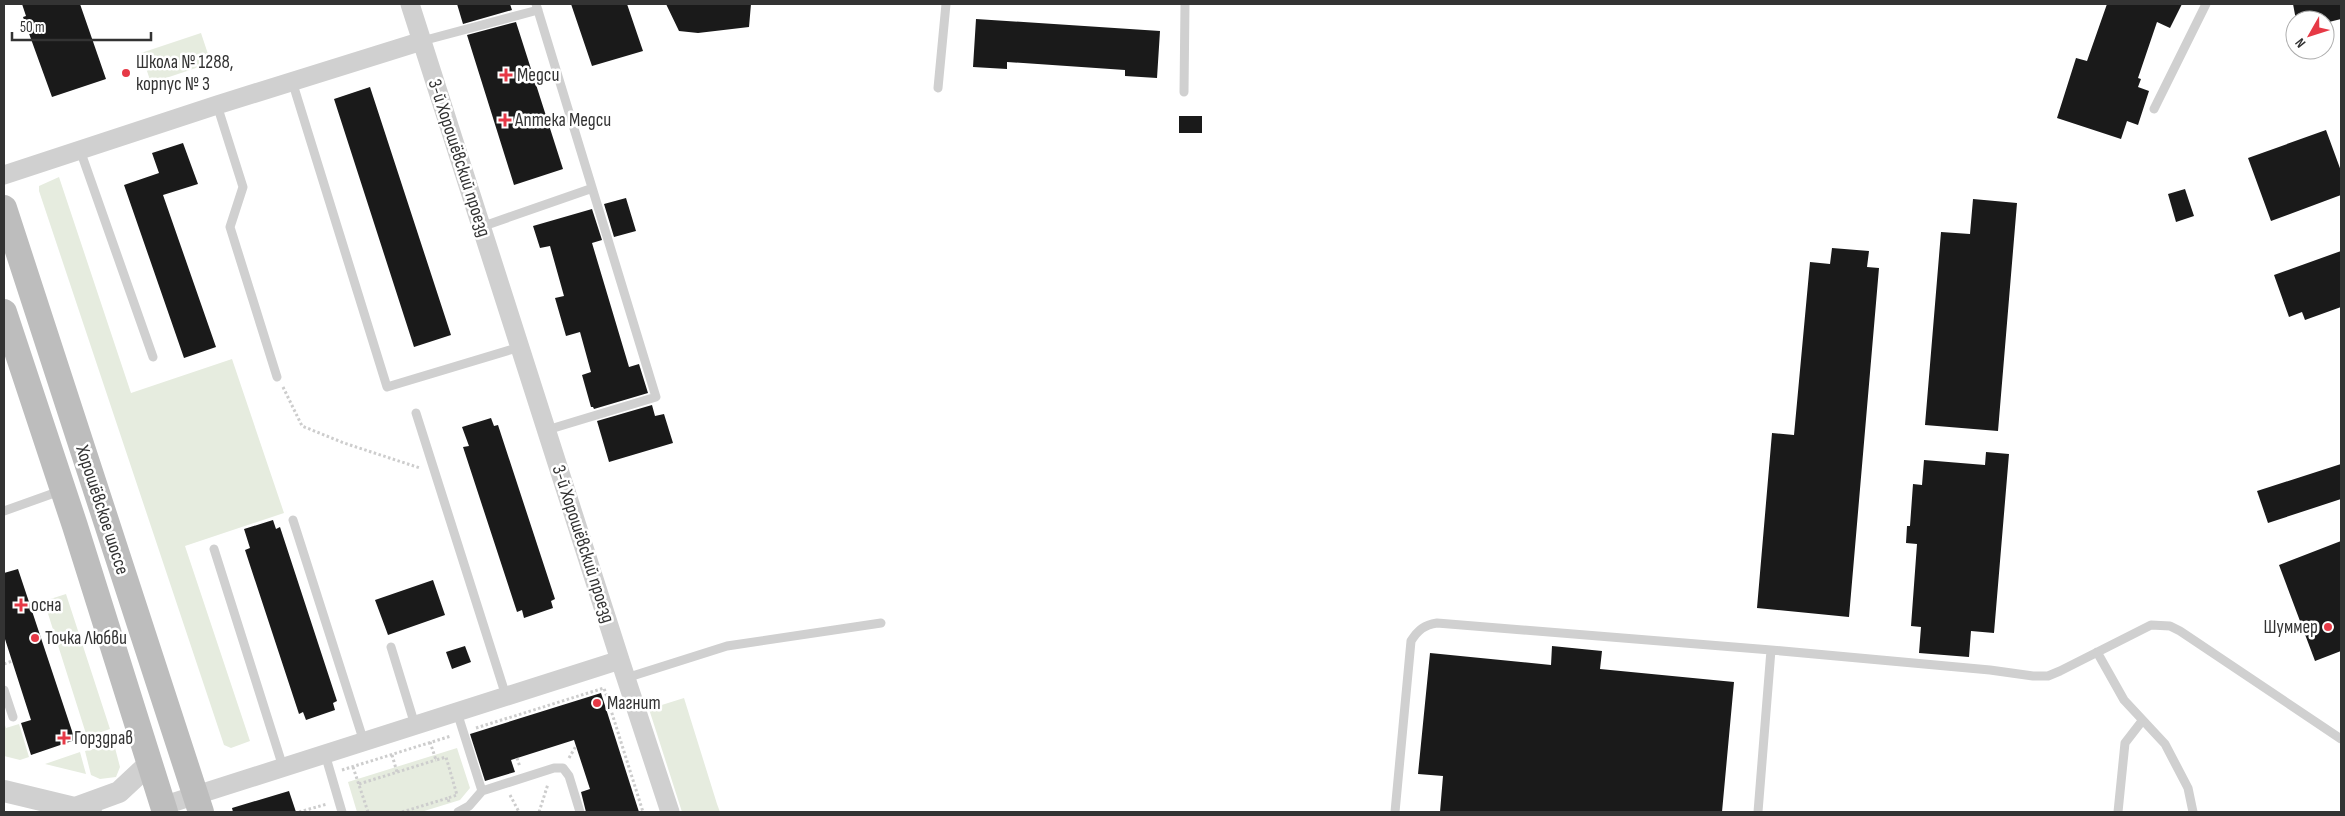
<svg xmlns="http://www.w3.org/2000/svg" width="2345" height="816" font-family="'Sofia Sans Condensed',sans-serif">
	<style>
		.green { fill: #e6ecdf }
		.building { fill: #1a1a1a }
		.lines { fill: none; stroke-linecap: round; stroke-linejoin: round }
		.path { stroke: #cdcdcd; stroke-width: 3; stroke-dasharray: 2.5 2.5; stroke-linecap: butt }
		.service { stroke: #d0d0d0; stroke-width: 9 }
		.minor { stroke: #d0d0d0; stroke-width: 19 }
		.tertiary { stroke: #d0d0d0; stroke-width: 22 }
		.secondary { stroke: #bdbdbd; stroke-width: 26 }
		.poi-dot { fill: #e63946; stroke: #fff; stroke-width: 2 }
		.labels { text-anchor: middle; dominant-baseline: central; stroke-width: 5; stroke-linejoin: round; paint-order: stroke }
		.poi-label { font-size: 19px; fill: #333; stroke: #fff; text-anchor: start }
		.street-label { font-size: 19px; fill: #333; stroke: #fff }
	</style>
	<rect width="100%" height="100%" fill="#fff"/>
	<path class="green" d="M201,33l10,30 -60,20 -10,-30z
		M59,177l72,216 101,-34 52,154 -99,33 65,195 -19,7 -7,-3 -185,-554v-5z
		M66,594l44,135 -23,8 -43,-136z
		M684,698l33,106 3,8h-38l-33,-103z
		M4,722l2,6 13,-4 10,33 -9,3 -16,-4z
		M114,744l6,23 -4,10 -16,2 -9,-4 -6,-24z
		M457,748l13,40 -10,12 -39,12h-64l-9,-30z
		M80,752l6,22 -41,-10z"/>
	<path class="building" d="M22,4h58l26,75 -54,18 -29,-80 3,-1z
		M457,4h53l2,6 -49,14z
		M571,4h56l16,47 -51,15z
		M666,4h85l-2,23 -51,6 -19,-2z
		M2107,4h75l-12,24 -13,-6 -19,56 3,1 -3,8 11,4 -11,34 -11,-4 -6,18 -64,-21 19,-60 11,3z
		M2293,4h48v15l-16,4v-3h-29z
		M976,19l184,12 -3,47 -32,-2v-6l-118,-8v7l-34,-2z
		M516,22l47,147 -49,16 -47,-150z
		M370,87l81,248 -37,12 -80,-248z
		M1179,116h23v17h-23z
		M2326,130l15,41v24l-70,26 -23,-63z
		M183,143l15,41 -35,11 53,152 -32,11 -60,-173 35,-12 -7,-20z
		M2185,189l9,27 -18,6 -8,-28z
		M626,198l10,33 -22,6 -10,-33z
		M1973,199l44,4 -19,228 -73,-6 16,-193 29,2z
		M592,209l10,31 -10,3 37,124 10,-3 9,29 -54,16 -1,-2h-2l-9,-32 9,-3 -11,-40 -14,4 -11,-38 9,-2 -14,-50 -10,2 -7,-22z
		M1832,248l37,3 -2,16 12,1 -30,349 -92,-9 15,-175 22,2 16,-173 20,2z
		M2341,251v56l-36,13 -3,-8 -13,5 -15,-42z
		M652,405l3,11 9,-2 9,29 -64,19 -12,-41z
		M491,418l3,8 4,-1 57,174 -4,2 2,7 -29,10 -2,-8 -5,2 -54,-165 6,-1 -7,-19z
		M1986,452l23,2 -15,179 -23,-2 -2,26 -50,-4 2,-26 -10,-1 6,-82 -11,-1 1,-17h3l3,-42 9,1 2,-25 61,5z
		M2341,464v35l-73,24 -11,-32z
		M273,520l3,9 4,-2 57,174 -4,2 2,7 -29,10 -3,-8 -4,2 -54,-164 5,-2 -6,-19z
		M2341,541v110l-26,10 -36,-96z
		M18,569l57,171 -44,15 -10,-32 10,-3 -27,-84v-63z
		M433,580l12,35 -57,20 -13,-35z
		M465,646l6,16 -19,7 -6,-17z
		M1552,646l50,5 -2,18 134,13 -12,130h-282l3,-36 -25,-2 12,-121 121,12z
		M601,693l38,119h-53l-5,-20 9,-3 -16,-49 -63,20 4,12 -30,9 -15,-47z
		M289,791l7,21h-63l-1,-4z"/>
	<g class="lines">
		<path class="path" d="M283,387l19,39 42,17 76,25
			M4,664l8,-3
			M476,728l128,-40 39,124
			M430,742l6,18 10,-3 11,38 -9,3 1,4
			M392,755l5,17
			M517,758l3,9
			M569,758l7,-12
			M353,767l15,45
			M342,770l109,-34
			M359,784l77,-24
			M510,795l9,17
			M299,812l28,-8
			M402,812l46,-14
			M539,812l9,-28"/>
		<path class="service" d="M536,4l120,393 -109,33
			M422,41l116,-31
			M292,81l95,306 133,-40
			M938,88l8,-84
			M1184,92l1,-88
			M217,105l26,82 -13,40 47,150
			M2154,109l52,-105
			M80,150l73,207
			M481,227l109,-38
			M416,413l90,283
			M4,511l56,-20
			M293,520l71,222
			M214,549l69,218
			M391,647l24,78
			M2097,652l27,48 41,44 23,44 5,24
			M626,678l101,-32 154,-23
			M4,690l9,27
			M457,712l25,79 72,-23h9l6,8 11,36
			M325,754l17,58
			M458,812l11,-6 13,-15
			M1395,812l16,-171c7,-11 13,-16 26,-18l334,27 219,20 43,6h15l12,-5 91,-46 19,1 10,5 161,108
			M1758,812l13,-162
			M2118,812l7,-69 17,-22"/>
		<path class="minor" d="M4,175l213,-70 205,-64
			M620,660l50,152
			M162,806l458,-146 -210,-656"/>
		<path class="tertiary" d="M4,791l87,21
			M75,808l44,-16 29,-27"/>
		<path class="secondary" d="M4,208l197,604
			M4,312l71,214 90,286"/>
	</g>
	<g class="poi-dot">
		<circle cx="126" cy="73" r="5"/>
		<path d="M503.5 67.5h5v5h5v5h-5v5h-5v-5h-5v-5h5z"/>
		<path d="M502.5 112.5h5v5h5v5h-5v5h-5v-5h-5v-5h5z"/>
		<path d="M18.5 597.5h5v5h5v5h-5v5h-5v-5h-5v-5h5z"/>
		<circle cx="2328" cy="627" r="5"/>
		<circle cx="35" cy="638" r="5"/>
		<circle cx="597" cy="703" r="5"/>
		<path d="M61.5 730.5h5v5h5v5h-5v5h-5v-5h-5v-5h5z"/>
	</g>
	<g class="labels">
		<g class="poi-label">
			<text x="136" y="62">Школа № 1288,<tspan x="136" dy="22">корпус № 3</tspan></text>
			<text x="517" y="75">Медси</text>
			<text x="515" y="120">Аптека Медси</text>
			<text x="31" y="605">осна</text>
			<text x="2318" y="627" text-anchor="end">Шуммер</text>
			<text x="45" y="638">Точка Любви</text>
			<text x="607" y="703">Магнит</text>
			<text x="74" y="738">Горздрав</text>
		</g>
		<g class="street-label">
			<text transform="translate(459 158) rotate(72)">3-й Хорошёвский проезд</text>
			<text transform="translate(102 510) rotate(72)">Хорошёвское шоссе</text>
			<text transform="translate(583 544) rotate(72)">3-й Хорошёвский проезд</text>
		</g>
	</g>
	<rect width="2345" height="816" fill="none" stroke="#333333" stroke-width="10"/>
	<g transform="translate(2310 35) rotate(231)"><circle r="24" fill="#ffffff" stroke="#adadad"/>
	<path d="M0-4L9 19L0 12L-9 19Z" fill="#e63946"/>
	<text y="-8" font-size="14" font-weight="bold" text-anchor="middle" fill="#333333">N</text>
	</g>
	<path d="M12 32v8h139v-8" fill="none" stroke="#333333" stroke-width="2.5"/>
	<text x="20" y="32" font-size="15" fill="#333333" stroke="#ffffff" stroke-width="4" paint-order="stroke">50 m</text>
</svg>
